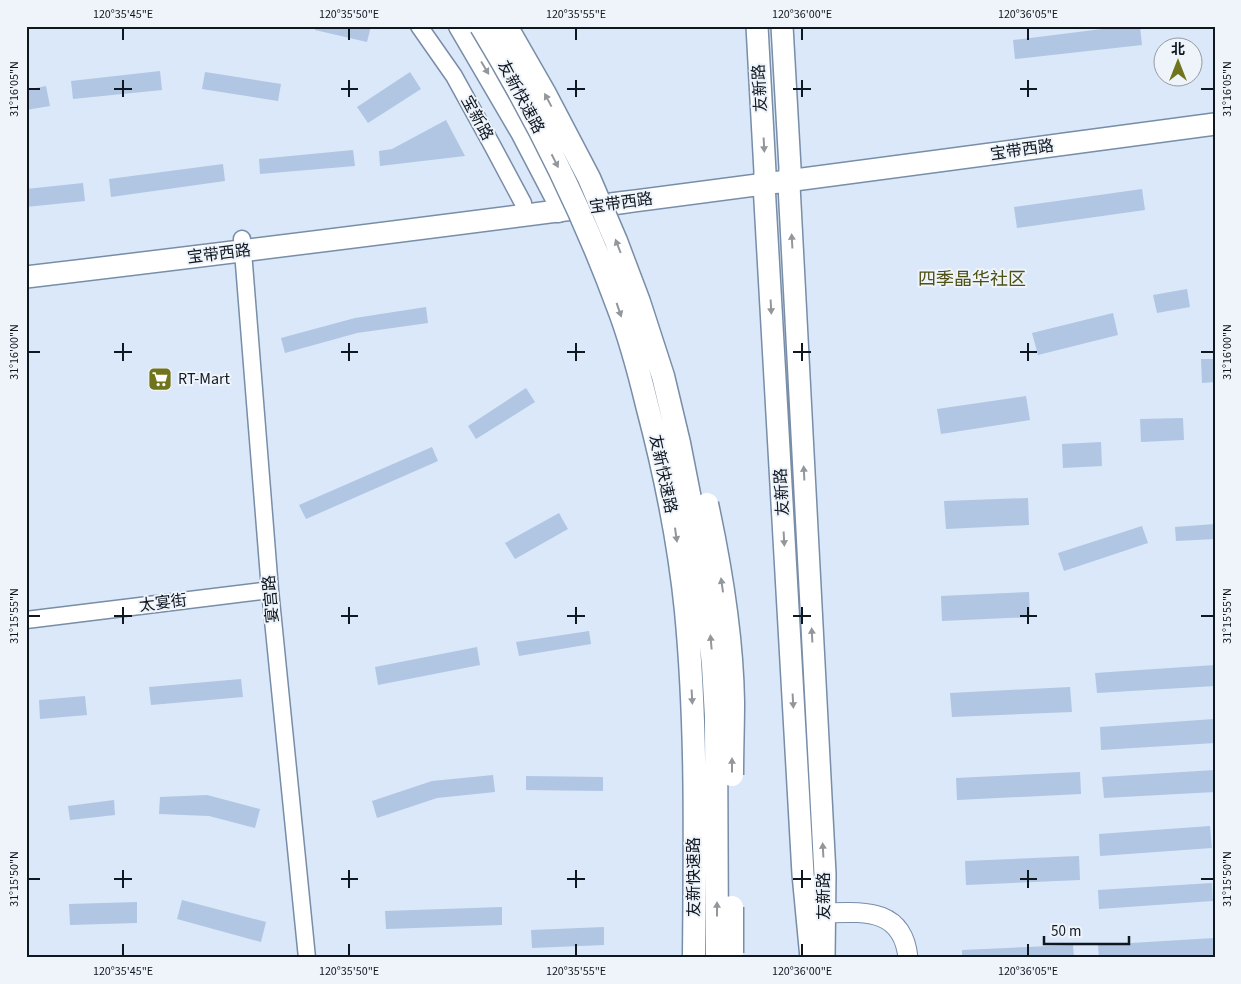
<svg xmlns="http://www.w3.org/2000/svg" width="1241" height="984" font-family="'Source Sans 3','Noto Sans SC',sans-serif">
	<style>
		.building { fill: #b0c6e3 }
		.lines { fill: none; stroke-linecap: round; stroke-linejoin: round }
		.tertiary-casing { stroke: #788da8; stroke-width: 19 }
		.secondary-casing { stroke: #788da8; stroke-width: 21 }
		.primary-casing { stroke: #788da8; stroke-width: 24 }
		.trunk-casing { stroke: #788da8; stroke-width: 25 }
		.tertiary { stroke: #fff; stroke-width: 16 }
		.secondary { stroke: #fff; stroke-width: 19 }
		.primary { stroke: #fff; stroke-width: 21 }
		.trunk { stroke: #fff; stroke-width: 22 }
		.trunk-bridge-casing { stroke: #788da8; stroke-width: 25; stroke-linecap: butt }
		.trunk-bridge { stroke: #fff; stroke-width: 22 }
		.oneway { fill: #93979b }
		.ticks { fill: none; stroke: #0f1721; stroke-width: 2 }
		.labels { text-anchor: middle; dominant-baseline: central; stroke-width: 4; stroke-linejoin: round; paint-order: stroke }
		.street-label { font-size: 16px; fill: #0f1721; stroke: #eff4fa }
		.poi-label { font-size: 16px; fill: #0f1721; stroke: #eff4fa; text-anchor: start }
		.neighbourhood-label { font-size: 18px; fill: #4d5116; stroke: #eff4fa }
		.neatline { fill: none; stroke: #0f1721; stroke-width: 2 }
		.ticks-label { font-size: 12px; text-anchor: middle; fill: #0f1721 }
	</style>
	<rect width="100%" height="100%" fill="#dae8f9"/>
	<path class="building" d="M315,26h56l-4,16 -52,-12z
		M1126,26h14l2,19 -127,14 -2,-19z
		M160,71l2,19 -89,9 -2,-18z
		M205,72l76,12 -3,17 -76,-12z
		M410,72l11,17 -53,34 -11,-16z
		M46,86l4,20 -24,4v-20z
		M446,120l19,36 -85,10 -1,-15 13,-2z
		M353,150l2,16 -95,8 -1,-15z
		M223,164l2,17 -114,16 -2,-18z
		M83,183l2,18 -59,6v-18z
		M1142,189l3,21 -128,18 -3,-21z
		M1187,289l3,18 -33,6 -4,-18z
		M426,307l2,16 -71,10 -72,20 -4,-15 74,-20z
		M1113,313l5,22 -80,20 -6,-22z
		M1201,359h14v23l-13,1z
		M526,388l9,14 -59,37 -8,-13z
		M1026,396l4,24 -89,14 -4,-25z
		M1183,418l1,22 -43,2 -1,-23z
		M1101,442l1,24 -39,2 -1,-24z
		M432,447l6,14 -132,58 -7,-14z
		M1028,498l1,27 -83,4 -2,-28z
		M559,513l9,16 -53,30 -10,-16z
		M1215,524v15l-39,2 -1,-14z
		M1142,526l6,17 -84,28 -6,-18z
		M1029,592l1,25 -88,4 -1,-25z
		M589,631l2,13 -72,12 -3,-14z
		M477,647l3,18 -102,20 -3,-18z
		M1215,665v21l-118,7 -2,-20z
		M241,679l2,18 -92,8 -2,-18z
		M1070,687l2,25 -120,5 -2,-24z
		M85,696l2,19 -47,4 -1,-19z
		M1214,719l1,24 -114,7 -1,-23z
		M1215,770v22l-111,6 -2,-21z
		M1080,772l1,22 -124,6 -1,-22z
		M493,775l2,17 -58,6 -60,20 -5,-17 60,-20z
		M526,776l77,1v14l-77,-1z
		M207,795l53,14 -5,19 -46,-12 -50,-2 1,-17z
		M114,800l1,15 -45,5 -2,-14z
		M1210,826l2,22 -112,8 -1,-22z
		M1079,856l1,24 -114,5 -1,-24z
		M1212,883l1,18 -114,8 -1,-19z
		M182,900l84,22 -5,20 -84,-23z
		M137,902v21l-67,2 -1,-21z
		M502,907v18l-116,4 -1,-18z
		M604,927v18l-72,3 -1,-18z
		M1214,938l1,18 -24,2h-92l-1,-13z
		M1073,945l1,13h-112v-8z"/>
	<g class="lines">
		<g class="tertiary-casing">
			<path id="tertiary" d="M419,26l35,50 38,69 31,58 1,13
				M242,239l28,351 37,368
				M26,620l244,-30"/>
		</g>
		<g class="secondary-casing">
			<path id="secondary" d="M824,913c38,-1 79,-6 84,45"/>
		</g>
		<g class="primary-casing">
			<path id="primary" d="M757,26l8,146 -1,12 39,690 8,84
				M782,26l8,142 -1,17 36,689 -1,84
				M26,277c397,-47 793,-100 1189,-153"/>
		</g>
		<g class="trunk-casing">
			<path id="trunk" d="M460,26l62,106 35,67 1,12"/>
		</g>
		<use href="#tertiary" class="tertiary"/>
		<use href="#secondary" class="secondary"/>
		<use href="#primary" class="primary"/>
		<use href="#trunk" class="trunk"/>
		<g class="trunk-bridge-casing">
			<path id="trunk-bridge" d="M481,26c54,89 101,183 137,281 12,31 21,65 29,98 18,68 32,136 39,206 11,115 9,231 8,347
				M506,26l39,68 44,84 27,63 23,61 24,74 16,67 22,112 12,109 3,52 1,242
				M707,504c14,65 25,131 26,198 0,24 -1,49 -1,73
				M732,907v46"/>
		</g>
		<use href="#trunk-bridge" class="trunk-bridge"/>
	</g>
	<defs><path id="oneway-solid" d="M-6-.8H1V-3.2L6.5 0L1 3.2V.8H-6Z" transform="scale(1.25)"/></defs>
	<g class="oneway">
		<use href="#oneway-solid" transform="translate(485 68) rotate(59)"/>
		<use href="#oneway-solid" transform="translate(548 100) rotate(-118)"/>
		<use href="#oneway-solid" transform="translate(764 145) rotate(87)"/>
		<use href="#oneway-solid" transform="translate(555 161) rotate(63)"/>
		<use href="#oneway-solid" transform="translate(792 241) rotate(-93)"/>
		<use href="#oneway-solid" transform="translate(618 246) rotate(-111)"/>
		<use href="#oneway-solid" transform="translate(771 307) rotate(87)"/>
		<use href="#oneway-solid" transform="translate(619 310) rotate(71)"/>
		<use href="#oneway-solid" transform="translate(804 473) rotate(-93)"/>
		<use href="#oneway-solid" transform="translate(676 535) rotate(82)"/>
		<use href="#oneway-solid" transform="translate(784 539) rotate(87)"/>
		<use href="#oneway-solid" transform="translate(722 585) rotate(-98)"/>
		<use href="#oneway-solid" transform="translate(812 635) rotate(-93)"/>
		<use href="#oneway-solid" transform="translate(711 642) rotate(-95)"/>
		<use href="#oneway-solid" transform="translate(692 697) rotate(87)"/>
		<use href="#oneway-solid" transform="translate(793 701) rotate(87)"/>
		<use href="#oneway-solid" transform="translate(732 765) rotate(-90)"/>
		<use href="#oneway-solid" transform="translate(823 850) rotate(-93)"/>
		<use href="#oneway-solid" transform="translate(717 909) rotate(-90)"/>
	</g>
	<path class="ticks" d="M123,28v12M349,28v12M576,28v12M802,28v12M1028,28v12M123,80v17M349,80v17M576,80v17M802,80v17M1028,80v17M28,89h12M114,89h18M341,89h17M567,89h18M793,89h18M1020,89h17M1201,89h13M123,343v18M349,343v18M576,343v18M802,343v18M1028,343v18M28,352h12M114,352h18M341,352h17M567,352h18M793,352h18M1020,352h17M1201,352h13M123,607v17M349,607v17M576,607v17M802,607v17M1028,607v17M28,616h12M114,616h18M341,616h17M567,616h18M793,616h18M1020,616h17M1201,616h13M123,870v18M349,870v18M576,870v18M802,870v18M1028,870v18M28,879h12M114,879h18M341,879h17M567,879h18M793,879h18M1020,879h17M1201,879h13M123,944v12M349,944v12M576,944v12M802,944v12M1028,944v12"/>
	<defs>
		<g id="supermarket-square" transform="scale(1.25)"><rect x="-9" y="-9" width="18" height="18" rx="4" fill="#70751d" stroke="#eff4fa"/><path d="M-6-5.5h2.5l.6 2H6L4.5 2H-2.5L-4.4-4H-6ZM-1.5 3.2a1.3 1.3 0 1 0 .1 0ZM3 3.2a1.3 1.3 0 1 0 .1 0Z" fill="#fff"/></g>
	</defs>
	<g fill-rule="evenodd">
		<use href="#supermarket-square" x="160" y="379"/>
	</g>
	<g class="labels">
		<g class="street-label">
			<text transform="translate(760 88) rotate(-93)">友新路</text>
			<text transform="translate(521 97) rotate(62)">友新快速路</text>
			<text transform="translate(477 118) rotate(61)">宝新路</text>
			<text transform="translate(1022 150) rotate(-8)">宝带西路</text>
			<text transform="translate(621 203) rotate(-8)">宝带西路</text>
			<text transform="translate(219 254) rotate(-7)">宝带西路</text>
			<text transform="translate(663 474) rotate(78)">友新快速路</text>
			<text transform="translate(782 492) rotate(-93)">友新路</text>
			<text transform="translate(271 599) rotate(-95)">宴宫路</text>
			<text transform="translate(163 603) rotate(-7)">太宴街</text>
			<text transform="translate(694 877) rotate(-90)">友新快速路</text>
			<text transform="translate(824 896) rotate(-90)">友新路</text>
		</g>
		<g class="poi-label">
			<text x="178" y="379">RT-Mart</text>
		</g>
		<g class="neighbourhood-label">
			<text x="972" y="279">四季晶华社区</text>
		</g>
	</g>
	<rect width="1241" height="984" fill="none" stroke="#eff4fa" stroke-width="55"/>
	<g transform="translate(1178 62)"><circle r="24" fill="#eff4fa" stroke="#959ca3"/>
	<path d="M0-4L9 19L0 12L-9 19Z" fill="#70751d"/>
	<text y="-8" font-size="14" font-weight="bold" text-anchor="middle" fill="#0f1721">北</text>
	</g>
	<path d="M1044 936v8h85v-8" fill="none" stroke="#0f1721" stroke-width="2.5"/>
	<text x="1051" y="936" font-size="15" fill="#0f1721" stroke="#eff4fa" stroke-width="4" paint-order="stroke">50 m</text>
	<rect x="28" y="28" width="1186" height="928" class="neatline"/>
	<g class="ticks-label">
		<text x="123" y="18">120°35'45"E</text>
		<text x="349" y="18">120°35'50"E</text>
		<text x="576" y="18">120°35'55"E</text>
		<text x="802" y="18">120°36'00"E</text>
		<text x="1028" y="18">120°36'05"E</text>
		<text transform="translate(14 89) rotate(-90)" y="4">31°16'05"N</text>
		<text transform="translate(1227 89) rotate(-90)" y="4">31°16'05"N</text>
		<text transform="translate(14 352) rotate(-90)" y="4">31°16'00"N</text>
		<text transform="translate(1227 352) rotate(-90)" y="4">31°16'00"N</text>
		<text transform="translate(14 616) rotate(-90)" y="4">31°15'55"N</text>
		<text transform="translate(1227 616) rotate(-90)" y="4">31°15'55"N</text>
		<text transform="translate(14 879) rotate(-90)" y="4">31°15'50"N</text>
		<text transform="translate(1227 879) rotate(-90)" y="4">31°15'50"N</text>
		<text x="123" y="975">120°35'45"E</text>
		<text x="349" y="975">120°35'50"E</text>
		<text x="576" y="975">120°35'55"E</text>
		<text x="802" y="975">120°36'00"E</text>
		<text x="1028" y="975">120°36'05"E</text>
	</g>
</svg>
